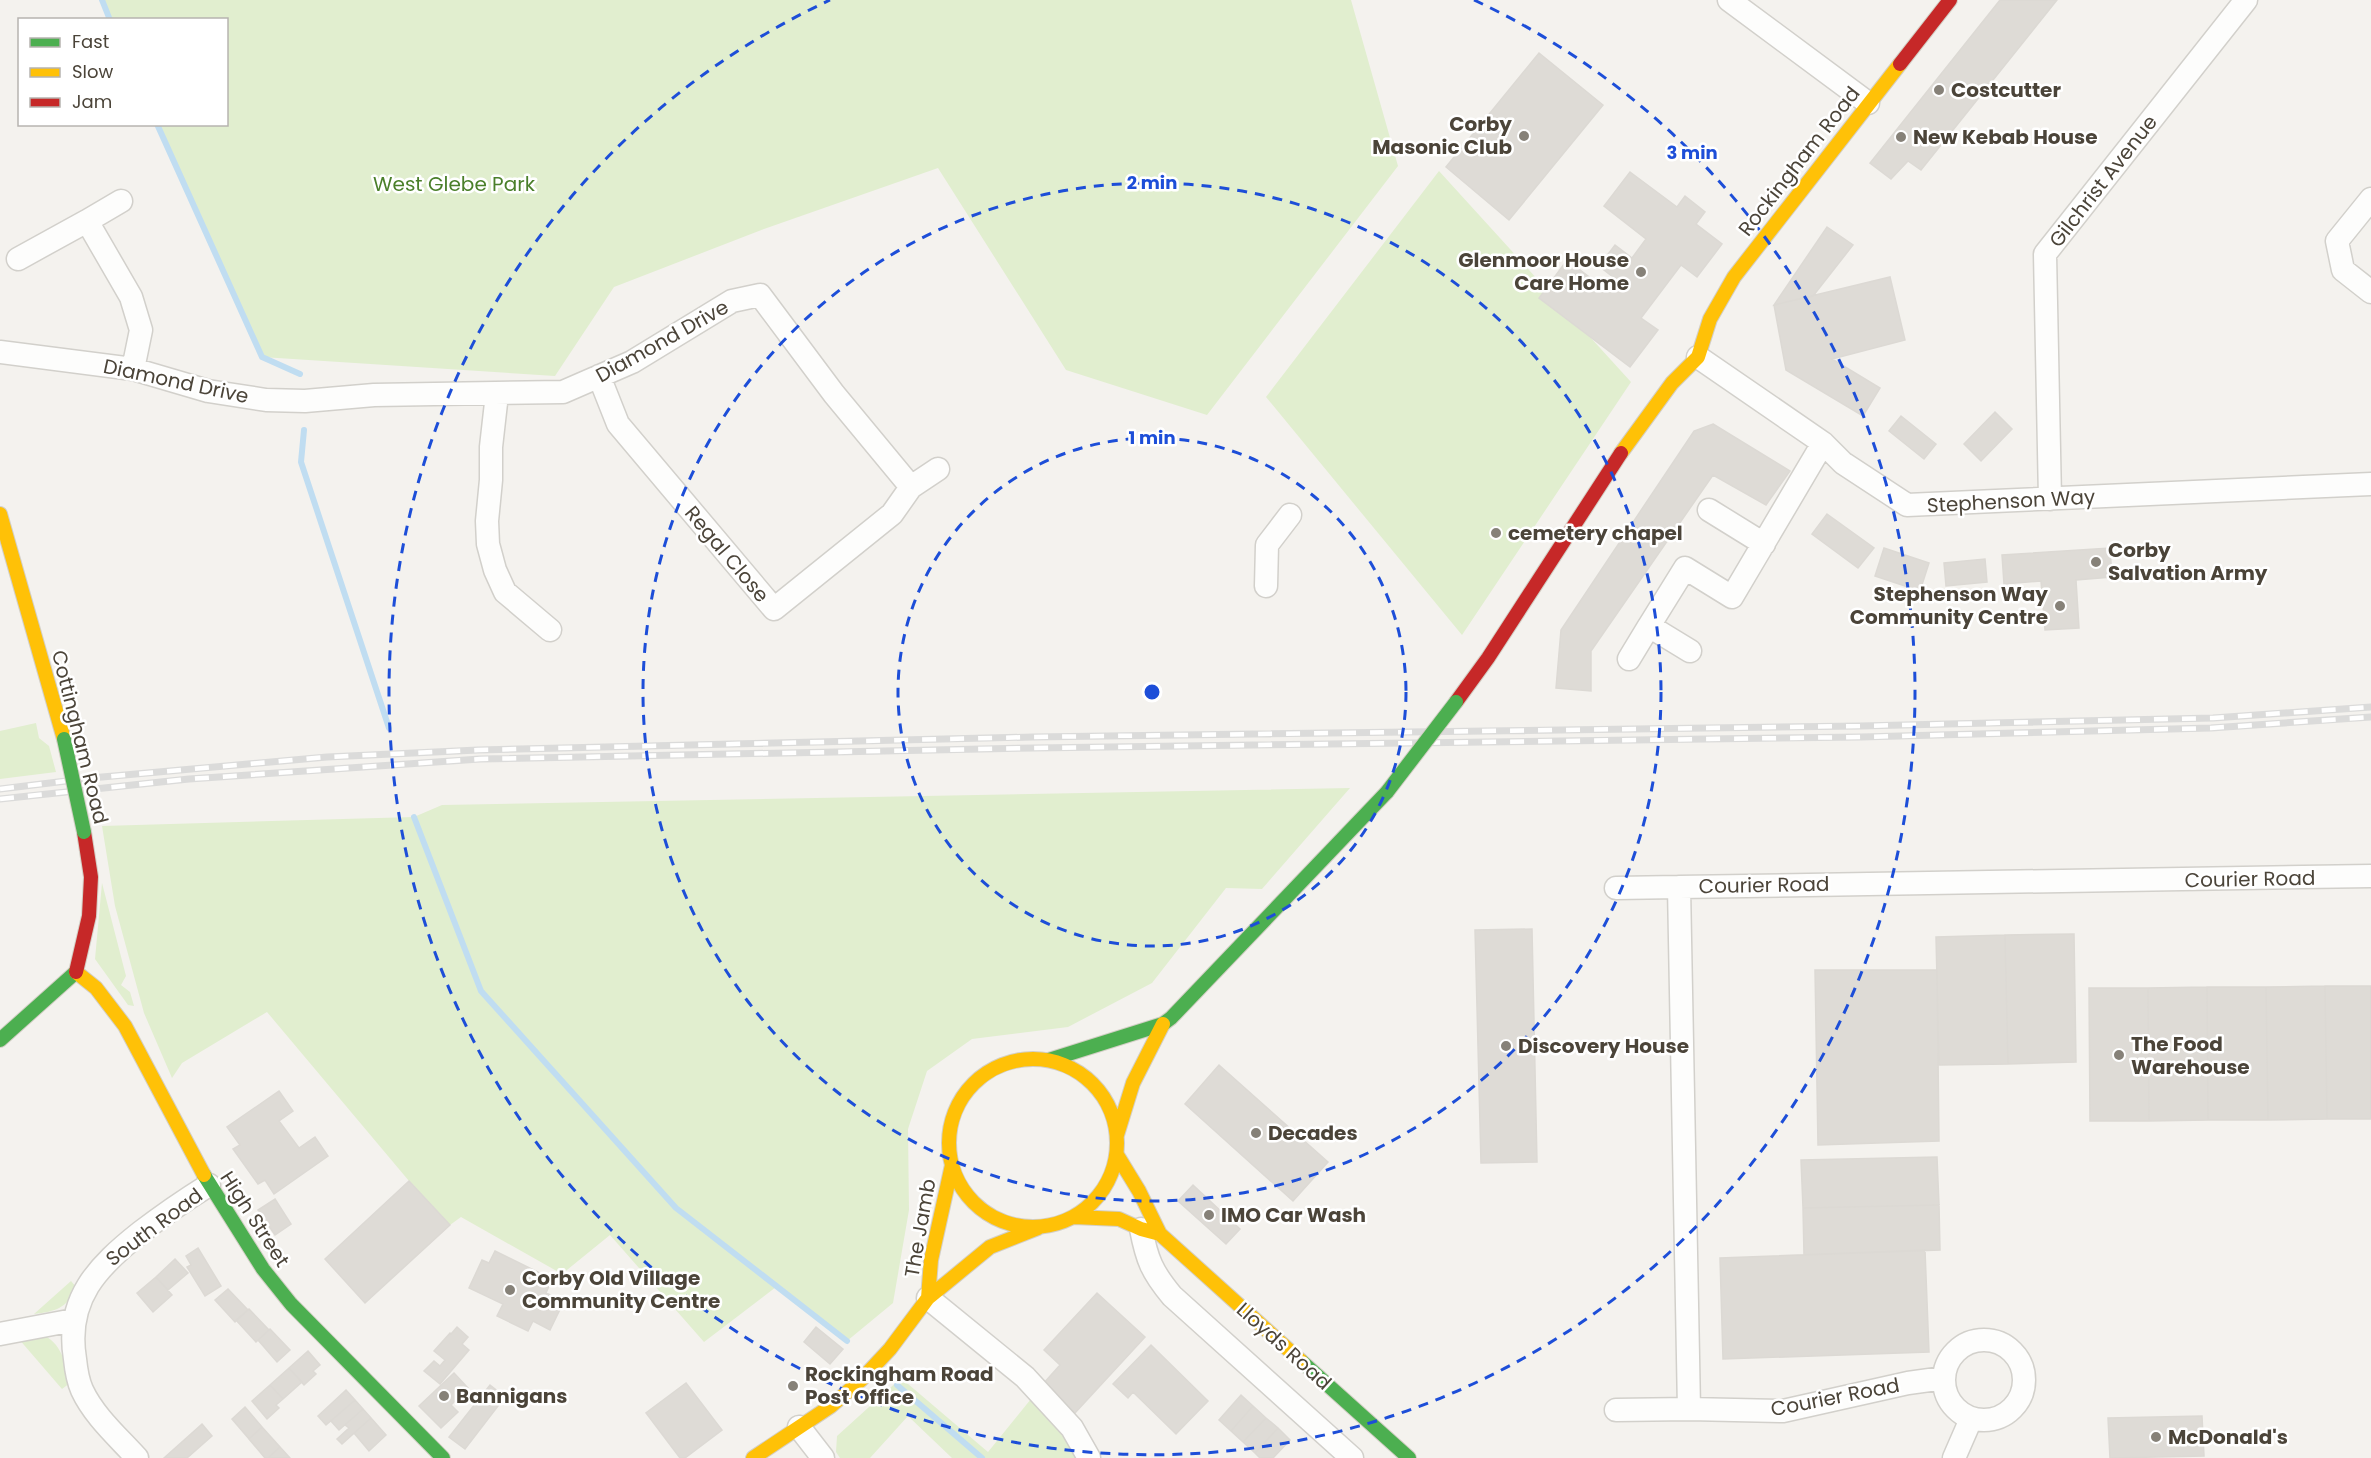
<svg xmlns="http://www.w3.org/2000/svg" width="2371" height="1458" font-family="Poppins,sans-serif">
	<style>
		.green { fill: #e1eecf }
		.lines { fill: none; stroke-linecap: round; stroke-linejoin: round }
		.stream { stroke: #c0ddf1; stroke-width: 6 }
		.building { fill: #dedbd6; stroke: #dcd9d4; stroke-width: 1.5 }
		.street-casing { stroke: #d2d0cb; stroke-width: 25 }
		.fast-casing { stroke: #d3cfc5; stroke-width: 16 }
		.slow-casing { stroke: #d3cfc5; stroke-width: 16 }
		.jam-casing { stroke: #d3cfc5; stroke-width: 16 }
		.street { stroke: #fdfdfc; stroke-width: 22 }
		.fast { stroke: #4caf50; stroke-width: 14 }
		.slow { stroke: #ffc107; stroke-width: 14 }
		.jam { stroke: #c62828; stroke-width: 14 }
		.rail-casing { stroke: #dbdbda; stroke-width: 7 }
		.rail { stroke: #fff; stroke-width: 4.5; stroke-dasharray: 14; stroke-linecap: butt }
		.fast-bridge-casing { stroke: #d3cfc5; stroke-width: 16; stroke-linecap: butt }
		.fast-bridge { stroke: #4caf50; stroke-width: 14 }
		.ring { fill: none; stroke: #1d4ed8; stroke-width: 3; stroke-dasharray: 10 8 }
		.poi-dot { fill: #868178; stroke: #fff; stroke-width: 2 }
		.labels { text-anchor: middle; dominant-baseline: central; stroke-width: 5; stroke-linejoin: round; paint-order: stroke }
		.poi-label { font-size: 20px; font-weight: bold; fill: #4b4439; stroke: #fff; text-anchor: start }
		.street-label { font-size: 20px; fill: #4b4439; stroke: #fff }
		.park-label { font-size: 20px; fill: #4a7f2a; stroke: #fff }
		.centre { fill: #1d4ed8; stroke: #fff; stroke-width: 3 }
		.ring-label { font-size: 18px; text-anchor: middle; font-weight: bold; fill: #1d4ed8; stroke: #fff; stroke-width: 5; stroke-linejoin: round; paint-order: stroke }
	</style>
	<rect width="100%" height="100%" fill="#f4f2ee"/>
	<path class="green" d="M102,0h1249l47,166 -191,249 -141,-45 -128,-202 -174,61 -150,58 -59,89 -293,-19 -105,-232 69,-1v-104l-116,-1z
		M1439,171l192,211 -169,253 -196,-238z
		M36,723l3,15 10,8 7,26 -56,7v-48z
		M1350,788l-88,101 -36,-1 -74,95 -84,44 -96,12 -45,32 -19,58 1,81 -16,93 -46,38 -71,-54 -72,55 -94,-107 -48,39 -101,-57 -11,8 -41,-44 -142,-169 -85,51 -10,15 -28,-65 -29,-107 -13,-80 312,-9 28,-12z
		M102,883l24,93 -5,9 9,7 4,14 -6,-1 -33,-46z
		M71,1281l6,7c-12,21 -20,23 -43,26z
		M41,1334c21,9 24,28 29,49l-8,6 -44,-51z
		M901,1378l87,74 47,-58 32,37 10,27h-125l-44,-42 -38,42h-30l-4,-6 1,-16z"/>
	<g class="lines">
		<path class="stream" d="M102,0l8,20
			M157,124l105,233 38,17
			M304,430l-3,32 88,266
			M414,817l67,174 195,217 171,133
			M897,1385l85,73"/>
	</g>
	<path class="building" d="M2000,0h57l-136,170 -13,-9 -17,18 -21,-16z
		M1539,53l64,52 -94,115 -63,-53z
		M1630,172l47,35 8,-11 20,16 -9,12 26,20 -25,33 -16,-12 -40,53 17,12 -28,37 -91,-69 28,-38 42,32 9,-11 -19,-15 16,-21 17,13 14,-19 -42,-33z
		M1827,227l26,18 -40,51 -39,9z
		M1890,277l15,63 -73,19 48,29 -17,28 -77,-46 -12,-65z
		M1995,412l17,17 -31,32 -17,-17z
		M1901,416l35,28 -12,15 -35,-28z
		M1713,424l77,47 -24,34 -53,-30 -122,176v40l-35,-3 5,-58 133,-199z
		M1827,514l47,34 -16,20 -46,-34z
		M1884,548l45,15 -9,28 -45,-15z
		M2110,548l2,29 -36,3 3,48 -34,2 -4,-49 -37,3 -2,-29z
		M1985,559l2,23 -41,4 -2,-23z
		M1532,929l5,233 -56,1 -6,-233z
		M2074,934l2,128 -68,2 -3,-129z
		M2005,935l3,129 -69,1 -3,-128z
		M1815,970h122l2,171 -121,4z
		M2325,986h46v133h-44z
		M2325,986l2,133 -59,1 -2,-133z
		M2207,987h59l2,133h-60z
		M2207,987l1,133 -59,1 -1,-133z
		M2089,988h59l1,133h-59z
		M1219,1065l109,97 -35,39 -108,-97z
		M279,1091l14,20 -14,10 20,27 16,-11 13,19 -54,38 -9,-14 -7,4 -25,-35 7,-4 -13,-18z
		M1937,1157l2,48 -136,3 -2,-48z
		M409,1181l41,44 -85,78 -40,-44z
		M1193,1185l47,44 -14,15 -48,-43z
		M275,1199l16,25 -16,11 -17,-25z
		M1939,1205l1,45 -136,5 -1,-47z
		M198,1248l23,38 -16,10 -18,-29 4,-2 -5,-9z
		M1925,1250l4,102 -206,7 -3,-101z
		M495,1251l57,28 -6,14 18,8 -14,29 -17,-9 -5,10 -31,-15 6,-12 -34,-16 13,-28 7,3z
		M175,1259l13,14 -20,17 -12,-13z
		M156,1277l16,18 -19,17 -16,-19z
		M228,1289l20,21 -13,12 -20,-22z
		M1097,1293l48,44 -70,76 -32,-29 17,-19 -16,-15z
		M249,1309l20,21 -13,12 -20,-22z
		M457,1327l11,10 -6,7 7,6 -29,34 -16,-13 10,-10 6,5 5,-6 -11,-9 16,-18 1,1z
		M816,1327l27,22 -13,15 -26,-22z
		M270,1329l20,21 -13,12 -19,-22z
		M1151,1345l57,56 -32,33 -43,-42 -5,6 -15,-14z
		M308,1351l12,14 -7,6 3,3 -12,11 -15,-17z
		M289,1368l13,14 -19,17 -13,-14z
		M454,1373l14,15 -17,17 7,7 -17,16 -22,-22z
		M686,1383l36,47 -37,28h-5l-34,-45z
		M270,1385l13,14 -7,6 3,3 -12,11 -15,-18z
		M490,1385l15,12 -40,52 -16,-12z
		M346,1390l9,10 -29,25 -8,-9z
		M1241,1395l12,11 -22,25 -12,-11z
		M355,1400l8,9 -24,21 -8,-9z
		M1253,1406l13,12 -23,24 -12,-11z
		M245,1407l17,20 -13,12 -17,-20z
		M363,1409l8,9 -29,26 -5,-5 12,-11 -4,-3z
		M2202,1416l2,40 -94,2 -2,-40z
		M371,1418l15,17 -17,16 -15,-18z
		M1266,1418l12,10 -23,25 -12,-11z
		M202,1424l10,12 -25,22h-23z
		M262,1427l18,20 -12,11h-3l-16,-19z
		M1278,1428l12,12 -17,18h-13l-5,-5z
		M280,1447l10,11h-22z"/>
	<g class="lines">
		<g class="street-casing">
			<path id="street" d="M1729,0l139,103
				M2371,199l-34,42 6,29 28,22
				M87,221l34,-20
				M18,259l69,-38 44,76 10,33 -8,39
				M0,352l133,17 75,22 58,9 39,1 69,-6 189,-3 69,-30 100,-61 28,-6 74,99 77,93
				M1698,357l125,86 20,20 64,42 464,-21
				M599,376l19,48 156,185 118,-95 19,-27 27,-18
				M497,394l-6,53v33l-4,41 1,23 7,26 10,22 45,38
				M2050,499l-5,-245 201,-254
				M1709,510l55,34
				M1266,586l1,-41 23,-30
				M1690,651l-41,-25 36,-58 47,29 91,-154
				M1629,659l20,-33
				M1616,888l63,-1
				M1141,1229c6,31 11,43 31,67l180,162
				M928,1298l97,79 47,51 17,30
				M0,1334l74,-14
				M1944 1380a40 40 0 1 1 80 0a40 40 0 1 1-80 0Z
				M1944,1378l-36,5 -125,28 -94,-2 -10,-522 692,-11
				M1616,1410l73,-1
				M799,1427l24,31
				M137,1458c-19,-21 -43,-42 -55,-68 -4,-9 -6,-21 -7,-31 -10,-60 23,-93 66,-127 22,-17 44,-32 68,-47
				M1954,1458l17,-39"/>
		</g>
		<g class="fast-casing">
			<path id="fast" d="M0,1040l76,-68
				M1049,1060l114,-36 8,-6 216,-226
				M204,1175l59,94 28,35 152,154
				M1301,1361l108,97"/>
		</g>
		<g class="slow-casing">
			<path id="slow" d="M1621,453l51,-70 26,-26 12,-38 24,-42 166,-213
				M0,514l64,225
				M76,972l20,16 29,38 79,149
				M949 1143a84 84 0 1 1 168 0a84 84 0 1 1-168 0Z
				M1117,1135l16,-52 30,-59
				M1117,1155l22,36 21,43 141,127
				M1074,1217l45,2 22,10 19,5
				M928,1298l3,-38 21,-95
				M753,1458l78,-52 30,-26 29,-31 38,-51 62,-51 48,-19"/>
		</g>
		<g class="jam-casing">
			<path id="jam" d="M1900,64l50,-64
				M1456,702l32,-44 133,-205
				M76,972l13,-56 2,-39 -7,-45"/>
		</g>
		<use href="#street" class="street"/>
		<use href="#fast" class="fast"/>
		<use href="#slow" class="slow"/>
		<use href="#jam" class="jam"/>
		<g class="rail-casing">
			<path id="rail" d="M0,789l91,-11 236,-21 151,-7 555,-13 827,-11 353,-8 158,-11
				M0,799l189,-20 291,-20 554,-11 827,-11 350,-9 160,-11"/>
		</g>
		<use href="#rail" class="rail"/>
		<g class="fast-bridge-casing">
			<path id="fast-bridge" d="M64,739l20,93
				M1387,792l69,-90"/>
		</g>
		<use href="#fast-bridge" class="fast-bridge"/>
	</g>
	<g class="ring">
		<circle cx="1152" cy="692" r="254"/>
		<circle cx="1152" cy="692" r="509"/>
		<path d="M1474 0A763 763 0 1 1 830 0"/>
	</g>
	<g class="poi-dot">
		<circle cx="1939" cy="90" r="6"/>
		<circle cx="1524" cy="136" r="6"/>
		<circle cx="1901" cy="137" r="6"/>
		<circle cx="1641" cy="272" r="6"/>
		<circle cx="1496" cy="533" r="6"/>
		<circle cx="2096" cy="562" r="6"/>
		<circle cx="2060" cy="606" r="6"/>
		<circle cx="1506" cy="1046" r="6"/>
		<circle cx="2119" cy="1055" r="6"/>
		<circle cx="1256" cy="1133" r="6"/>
		<circle cx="1209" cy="1215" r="6"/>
		<circle cx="510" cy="1290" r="6"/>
		<circle cx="793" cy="1386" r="6"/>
		<circle cx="444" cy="1396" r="6"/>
		<circle cx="2156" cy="1437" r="6"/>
	</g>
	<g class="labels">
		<g class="poi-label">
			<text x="1951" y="90">Costcutter</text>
			<text x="1512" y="124" text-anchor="end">Corby<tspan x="1512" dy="23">Masonic Club</tspan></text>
			<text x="1913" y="137">New Kebab House</text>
			<text x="1629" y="260" text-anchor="end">Glenmoor House<tspan x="1629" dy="23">Care Home</tspan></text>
			<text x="1508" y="533">cemetery chapel</text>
			<text x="2108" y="550">Corby<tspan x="2108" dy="23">Salvation Army</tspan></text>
			<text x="2048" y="594" text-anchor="end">Stephenson Way<tspan x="2048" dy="23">Community Centre</tspan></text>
			<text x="2131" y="1044">The Food<tspan x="2131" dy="23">Warehouse</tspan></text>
			<text x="1518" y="1046">Discovery House</text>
			<text x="1268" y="1133">Decades</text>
			<text x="1221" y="1215">IMO Car Wash</text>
			<text x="522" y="1278">Corby Old Village<tspan x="522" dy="23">Community Centre</tspan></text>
			<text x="805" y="1374">Rockingham Road<tspan x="805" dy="23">Post Office</tspan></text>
			<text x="456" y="1396">Bannigans</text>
			<text x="2168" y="1437">McDonald's</text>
		</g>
		<g class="street-label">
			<text transform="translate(1799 161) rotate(-52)">Rockingham Road</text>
			<text transform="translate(2103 181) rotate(-52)">Gilchrist Avenue</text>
			<text transform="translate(662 341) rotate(-29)">Diamond Drive</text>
			<text transform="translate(176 381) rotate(12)">Diamond Drive</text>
			<text transform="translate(2011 501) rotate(-3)">Stephenson Way</text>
			<text transform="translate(727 554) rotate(50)">Regal Close</text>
			<text transform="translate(80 737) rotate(76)">Cottingham Road</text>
			<text transform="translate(2250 879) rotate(-1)">Courier Road</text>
			<text transform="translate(1764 885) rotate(-1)">Courier Road</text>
			<text transform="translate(255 1219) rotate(57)">High Street</text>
			<text transform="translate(154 1227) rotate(-37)">South Road</text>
			<text transform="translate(920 1228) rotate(-80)">The Jamb</text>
			<text transform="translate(1284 1346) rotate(42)">Lloyds Road</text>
			<text transform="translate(1835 1397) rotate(-11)">Courier Road</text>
		</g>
		<g class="park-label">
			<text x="454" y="184">West Glebe Park</text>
		</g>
	</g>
	<circle cx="1152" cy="692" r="9" class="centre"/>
	<g class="ring-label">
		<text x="1692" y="159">3 min</text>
		<text x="1152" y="189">2 min</text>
		<text x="1152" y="444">1 min</text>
	</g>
	<rect x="18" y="18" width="210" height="108" fill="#ffffff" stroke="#b7b4b0" stroke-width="1.5"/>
	<rect x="30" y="38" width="30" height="9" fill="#4caf50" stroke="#b7b4b0" stroke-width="1.5"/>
	<text x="72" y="48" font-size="18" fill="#4b4439">Fast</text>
	<rect x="30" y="68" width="30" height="9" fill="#ffc107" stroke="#b7b4b0" stroke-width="1.5"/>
	<text x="72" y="78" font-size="18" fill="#4b4439">Slow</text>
	<rect x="30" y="98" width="30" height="9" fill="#c62828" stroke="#b7b4b0" stroke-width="1.5"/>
	<text x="72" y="108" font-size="18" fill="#4b4439">Jam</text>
</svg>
